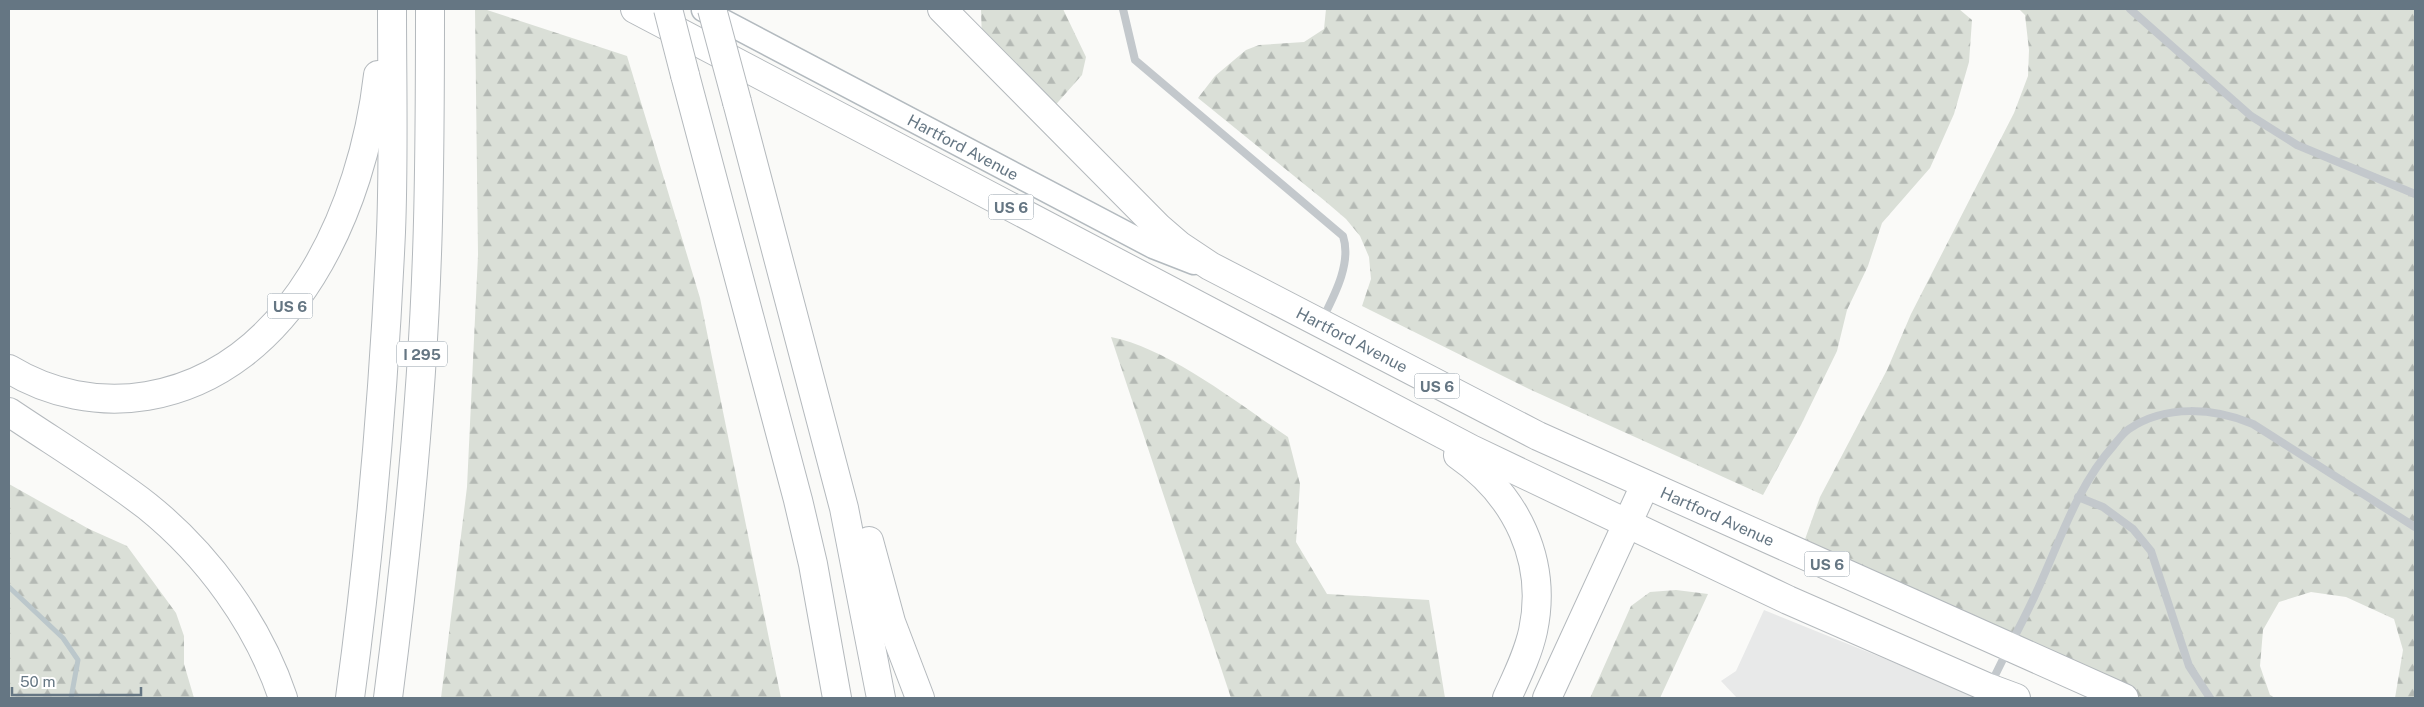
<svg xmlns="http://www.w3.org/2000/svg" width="2424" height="707" font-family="'Public Sans',sans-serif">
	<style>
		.built { fill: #e8e9e9 }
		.forest { fill: url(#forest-firs) }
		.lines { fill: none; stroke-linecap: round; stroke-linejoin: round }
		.stream { stroke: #bbc7cb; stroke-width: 5 }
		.secondary-casing { stroke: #b3babf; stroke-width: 25 }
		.highway-casing { stroke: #b4b9bd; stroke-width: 30 }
		.lane { stroke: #c3c8cc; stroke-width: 8 }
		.secondary { stroke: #fff; stroke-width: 22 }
		.highway { stroke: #fff; stroke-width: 28 }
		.highway-bridge-casing { stroke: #b4b9bd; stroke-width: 30; stroke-linecap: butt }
		.highway-bridge { stroke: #fff; stroke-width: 28 }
		.labels { text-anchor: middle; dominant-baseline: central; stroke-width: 5; stroke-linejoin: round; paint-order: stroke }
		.shield { fill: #fff; stroke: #939fa8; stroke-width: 1 }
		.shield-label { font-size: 15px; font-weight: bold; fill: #657683 }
		.street-label { font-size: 16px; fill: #657683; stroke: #fff }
	</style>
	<defs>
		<pattern id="forest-firs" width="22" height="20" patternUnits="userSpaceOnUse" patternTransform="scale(1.25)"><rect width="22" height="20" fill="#dadfd7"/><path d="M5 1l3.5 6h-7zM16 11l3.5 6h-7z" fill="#b4b9b4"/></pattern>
	</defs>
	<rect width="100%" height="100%" fill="#fafaf8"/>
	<path class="built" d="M1764,610l218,88h-245l-16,-17 15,-10z"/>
	<path class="forest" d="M475,9h9l143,47 73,242 81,400h-340l26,-211 11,-232z
		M981,9h82l23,48 -4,18 -31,35 -69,-68z
		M1326,9h633l13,11 -3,42 -15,52 -24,54 -48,55 -14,43 -21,44 -10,41 -36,74 -38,70 -234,-106 -167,-83 9,-27 -2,-22 -9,-21 -14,-17 -21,-18 -127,-103 17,-22 31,-26 13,-5 45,-3 20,-13z
		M2019,9h396v689h-20l8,-48 -9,-31 -48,-22 -35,-5 -32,10 -16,28 -3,36 10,29 5,3h-162l-310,-153 17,-48 67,-127 24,-56 103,-201 14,-37 1,-26 -4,-35z
		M1111,337c57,11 128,67 177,100l12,47 -4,58 31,52 102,6 16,98h-214z
		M9,484l80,45 38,17 49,67 8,23v28l10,34h-185z
		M1676,590l32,4 -48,104h-70l41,-92 19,-14z"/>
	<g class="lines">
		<path class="stream" d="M9,587l54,51 15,22 -7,38"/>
		<g class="secondary-casing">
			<g id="secondary">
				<path id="s1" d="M703,10l450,237 41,16"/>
			</g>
		</g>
		<g class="highway-casing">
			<g id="highway">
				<path d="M635,9l836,440 317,151 201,88 27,10"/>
				<path id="s2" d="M942,9l216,218 22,19 30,20 328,170 586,262"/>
				<path d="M685,75l113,425 15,64 24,134"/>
				<path d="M737,102l107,406 37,190"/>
				<path d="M9,369c41,25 90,35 138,27 146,-25 216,-189 231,-321"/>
				<path d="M9,412c46,31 94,60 138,94 61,49 111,118 136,192"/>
				<path d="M1458,455c58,40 90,105 75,176 -5,23 -16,45 -26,67"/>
				<path d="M869,541l22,81 29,76"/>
				<path d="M350,698c21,-155 34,-310 41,-466 3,-75 1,-149 1,-223"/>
				<path d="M388,698c19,-147 34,-295 39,-444 3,-82 3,-163 3,-245"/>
				<path d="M1547,698l98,-213"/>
			</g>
		</g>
		<path class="lane" d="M1123,9l12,51 208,176c9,27 -9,60 -21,84
			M2130,9l121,107 46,29 118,49
			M2078,497l25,10 30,22 18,22 38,115 21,32
			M1991,684c16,-35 35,-67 50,-102 21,-47 38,-98 73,-137 4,-5 9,-12 15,-16 37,-25 85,-21 124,-5l162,103"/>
		<use href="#secondary" class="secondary"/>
		<use href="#highway" class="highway"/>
		<g class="highway-bridge-casing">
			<path id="highway-bridge" d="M668,9l17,66
				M712,9l25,93"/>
		</g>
		<use href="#highway-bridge" class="highway-bridge"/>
	</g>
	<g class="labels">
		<g class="shield">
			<rect x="988.5" y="194.5" width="45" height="25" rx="4"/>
			<rect x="267.5" y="293.5" width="45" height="25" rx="4"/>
			<rect x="397" y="341.5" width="50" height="25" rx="4"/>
			<rect x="1414.5" y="373.5" width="45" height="25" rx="4"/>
			<rect x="1804.5" y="551.5" width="45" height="25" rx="4"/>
		</g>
		<g class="shield-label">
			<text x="1011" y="207">US 6</text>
			<text x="290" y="306">US 6</text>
			<text x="422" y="354">I 295</text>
			<text x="1437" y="386">US 6</text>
			<text x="1827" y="564">US 6</text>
		</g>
		<g class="street-label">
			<text stroke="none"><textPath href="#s1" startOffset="294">Hartford Avenue</textPath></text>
			<text stroke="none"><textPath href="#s2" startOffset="532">Hartford Avenue</textPath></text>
			<text stroke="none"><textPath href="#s2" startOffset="938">Hartford Avenue</textPath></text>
		</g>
	</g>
	<rect width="2424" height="707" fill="none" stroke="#657683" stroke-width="20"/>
	<path d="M12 687v8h129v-8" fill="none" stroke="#657683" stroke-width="2.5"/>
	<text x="20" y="687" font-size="15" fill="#657683" stroke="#ffffff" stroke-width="4" paint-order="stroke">50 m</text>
</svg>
